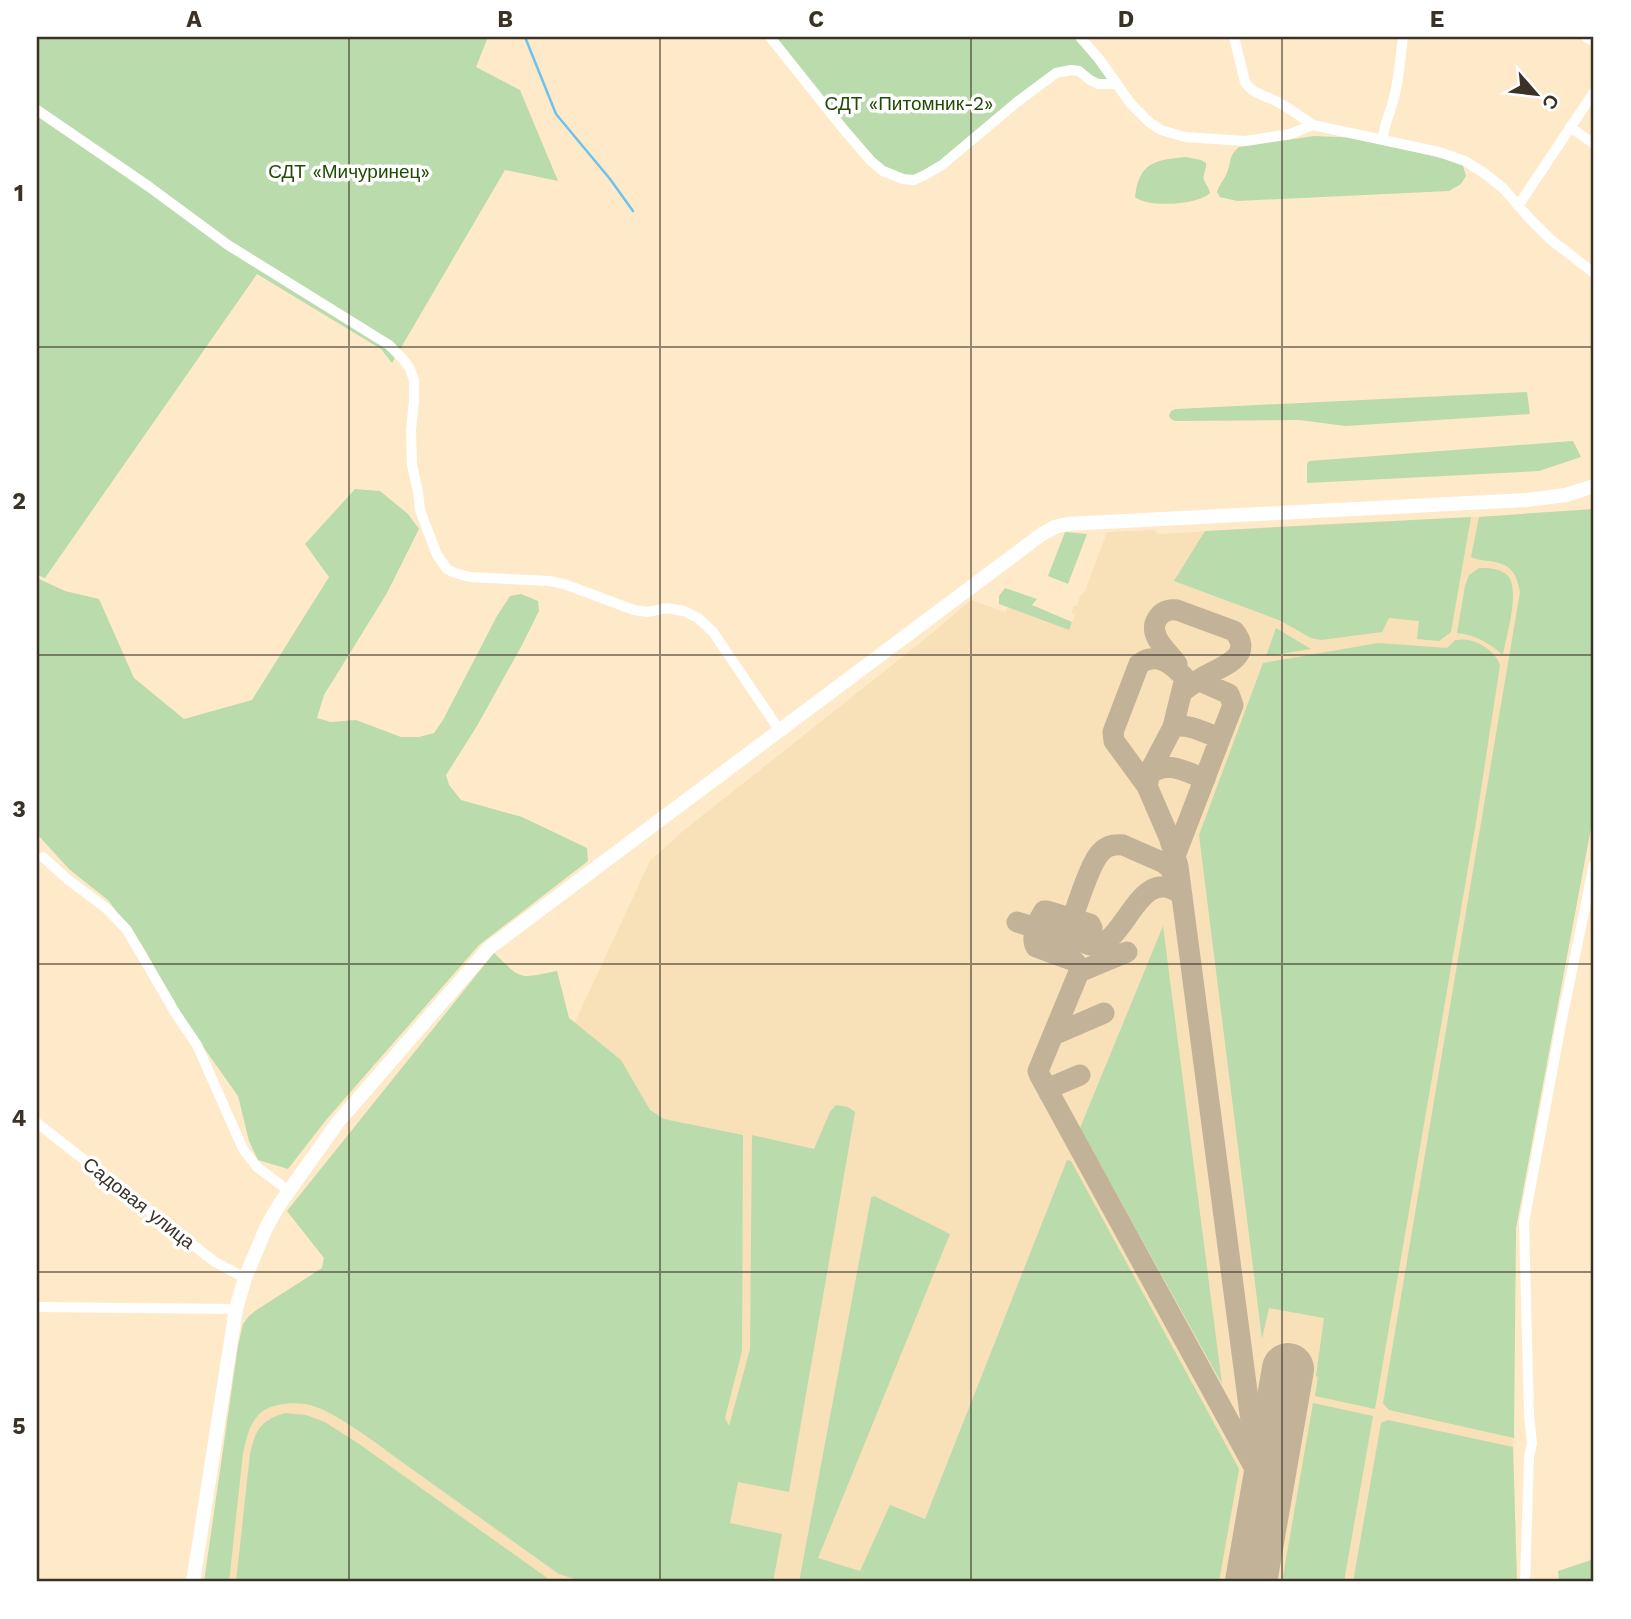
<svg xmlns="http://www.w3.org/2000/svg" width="1631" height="1619" font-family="'Work Sans',sans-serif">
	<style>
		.built { fill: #f8e0b8 }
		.green { fill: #badbac }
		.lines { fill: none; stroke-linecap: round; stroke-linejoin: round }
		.stream { stroke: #6ec2ee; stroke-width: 2.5 }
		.taxiway { stroke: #c2b298; stroke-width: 21 }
		.runway { stroke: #c2b298; stroke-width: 52 }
		.street { stroke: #fff; stroke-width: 10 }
		.secondary { stroke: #fff; stroke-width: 14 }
		.grid { fill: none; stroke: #3a3226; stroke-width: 2; stroke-opacity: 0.55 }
		.labels { text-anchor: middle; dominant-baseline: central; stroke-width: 7; stroke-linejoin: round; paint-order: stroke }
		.park-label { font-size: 19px; fill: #214b04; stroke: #fff }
		.street-label { font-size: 19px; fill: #3a3226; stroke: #fff }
		.neatline { fill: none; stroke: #3a3226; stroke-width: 2.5 }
		.grid-label { font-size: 23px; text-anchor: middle; font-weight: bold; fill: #3a3226 }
	</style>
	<rect width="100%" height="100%" fill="#feeac9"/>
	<path class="built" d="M1594,509v303l-78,416 -3,214 4,140h-1313l34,-236 5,-22 12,-13 67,-43 2,-10 -37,-47 207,-258 23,22 11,2 29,-6 12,47 6,4 75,-161 33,-30 242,-192 46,-39 34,12 3,-5 61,23 6,-15 -4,-2 3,-7h3l3,-10 5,-5 22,-59 48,-2 1,3 7,1 142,-9 174,-8z"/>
	<path class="green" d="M37,37h451l-12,30 44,23 38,91 -53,-11 -113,193 -11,-14 -124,-75 -212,304 -8,-3z
		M771,37h307l34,44 -8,2 -39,-14 -125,95 -26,14 -30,-8z
		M1314,136l47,2 96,24 6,4 3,10 -5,8 -12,7 -212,10 -17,-4 -3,-5c2,-7 6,-11 9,-17 6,-12 1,-18 13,-28z
		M1186,157l15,3 5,3c1,7 -4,12 -2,17 2,5 5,7 6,13 -12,12 -62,15 -75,4 4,-35 20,-37 51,-40z
		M1527,392l3,22 -184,12 -47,-6 -124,1 -4,-2 -2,-3 2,-5 5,-2z
		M1573,441l8,16 -42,14 -232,12v-19l2,-3z
		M355,489l25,2 28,23 11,15 -32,64 -63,102 -7,23 14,4 25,-2 45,17h18l15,-4 9,-13 54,-104 13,-20 11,-2 17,7 1,10 -17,34 -45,81 -31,49 3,10 12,15 61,17 65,31 1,13 -109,84 -153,175 -38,49 -30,-9 -9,-19 -11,-45 -54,-76 -42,-75 -34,-45 -38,-30 -33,-36v-256l28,13 34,8 35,79 50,41 68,-19 77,-123 -24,-33z
		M1594,509v303l-78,416 -2,210 -125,-28 -6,-7 137,-811c-4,-20 -9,-28 -31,-31 -7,-1 -12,-1 -18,-4l8,-40z
		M1471,517l-20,115 -12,9 -22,-2 2,-18 -30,-3 -7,14 -61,8 -10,-2 -32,-18 -105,-39 31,-50z
		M1065,532l22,2 -19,50 -20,-8z
		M1479,568c9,0 19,0 27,6 16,12 0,62 -3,81 -14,-12 -27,-20 -46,-22l8,-47 4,-11z
		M1005,588l32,11 -5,6 40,17 -3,8 -70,-26v-8z
		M1276,628l35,21 -45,7z
		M1455,640c5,0 9,-1 13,0 13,2 28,13 32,25l-23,151 -102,593 -60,-13 3,-19 -2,-1 8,-58 -55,-10 -7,31 -63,-504 64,-172 115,-20 69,5z
		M1163,926l59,458 -142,-256z
		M494,953c28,27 24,26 63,18l12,47 52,42 29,50 14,9 79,16 -1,216 -17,67 4,8 21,-77 2,-214 62,14 16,-37 6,-7 12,2 7,5 -66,380 -51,-10 -8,41 52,11 -9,48h-189l-25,-8c-52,-37 -105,-75 -157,-112 -22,-16 -72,-55 -97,-58 -15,-2 -40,0 -49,14 -8,10 -10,23 -13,35l-14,129h-25l34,-236 5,-22 5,-7 7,-6 67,-43 2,-10 -37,-47z
		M1067,1160l4,1 168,308 -20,113h-420l72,-384 3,-2 76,38 -132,324 42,13 30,-66 35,14z
		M1313,1403l60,13 -29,166h-62z
		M285,1413l21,2 19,7 34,22 194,138h-317l14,-128c6,-25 10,-33 35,-41z
		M1388,1420l125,27 4,135h-164l28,-159z
		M1594,1559v23h-35l-1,-11z"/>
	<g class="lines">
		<path class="stream" d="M525,37l31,77 54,65 23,32"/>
		<path class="taxiway" d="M1177,664c-8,-12 -30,-28 -20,-45 5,-8 12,-10 20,-9l57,21c21,25 -11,35 -29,45 -8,5 -16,10 -23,16
			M1173,727c16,-4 32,6 47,11
			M1149,775c16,-16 38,-3 56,4
			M1147,786l-33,-45 -1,-9 26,-68c18,-13 33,0 46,14l-12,49 -22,42 -4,17 22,51 9,29 72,548 15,83 -2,20
			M1175,856l58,-151 -4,-11 -27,-12h-6
			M1179,883l-10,-16 -5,-4 -41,-18c-8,-1 -15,0 -21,6 -11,9 -24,52 -30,68 0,9 2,18 11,23 40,24 51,-85 99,-47
			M1017,922l65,20 7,-5 3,-9 -2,-4 -43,-13h-3c-6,9 -14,26 -8,36l38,14 5,6v5l-41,99 2,5 213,389
			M1079,972l48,-20
			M1053,1035l51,-22
			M1049,1093l5,-7 26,-11"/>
		<path class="runway" d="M1251,1582l37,-213"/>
		<path class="street" d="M770,37l75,94 26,30 12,10 20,8 11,1 11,-5 17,-10 75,-63 39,-29 15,-3 8,1 11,9 8,4h19
			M1080,37l19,22 32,45 19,19 11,7 24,7 60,4 45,-7 23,-9 126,27 26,9 19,12 19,15 27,31 20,20 44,34
			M1234,37l11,45c7,11 17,13 29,18 14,7 26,16 39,25
			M1586,37l8,5
			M37,110l111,76 80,59 161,100 14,14 7,10 4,11v21l-3,29 1,35 6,27 2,18 17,45 10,14 8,4 15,4 79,4 15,3 70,26 13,2 20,-4 17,3 14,7 15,14 67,99
			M1570,127l24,17
			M1383,138c1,-13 5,-20 9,-33 7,-22 8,-46 11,-68
			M1518,206l76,-114
			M43,857l23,21 40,30 21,22 49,84 21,31 46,104 14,18 32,24
			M37,1123l178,139 30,16
			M37,1307l199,2
			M1525,1582l4,-125 3,-14 -3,-28 -5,-193 37,-198 33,-160"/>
		<path class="secondary" d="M193,1582l43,-273 9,-31 21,-50 13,-23 59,-83 151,-174 553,-414 13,-7 12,-3 459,-24 40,-5 28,-9"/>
	</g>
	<path class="grid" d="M349,37v1545M660,37v1545M971,37v1545M1282,37v1545M37,347h1557M37,655h1557M37,964h1557M37,1272h1557"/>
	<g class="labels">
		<g class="park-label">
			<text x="909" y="103">СДТ «Питомник-2»</text>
			<text x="349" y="171">СДТ «Мичуринец»</text>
		</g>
		<g class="street-label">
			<text transform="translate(139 1203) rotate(38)">Садовая улица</text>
		</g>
	</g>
	<rect width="1631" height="1619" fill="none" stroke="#ffffff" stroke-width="77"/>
	<g transform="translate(1536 94) rotate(118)" stroke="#ffffff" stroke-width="5" paint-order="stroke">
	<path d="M0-5L12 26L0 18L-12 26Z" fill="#3a3226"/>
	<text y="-10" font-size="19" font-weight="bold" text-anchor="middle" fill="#3a3226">С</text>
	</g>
	<rect x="38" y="38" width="1554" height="1542" class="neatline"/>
	<g class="grid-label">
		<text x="194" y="27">A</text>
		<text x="505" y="27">B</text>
		<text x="816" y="27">C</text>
		<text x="1126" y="27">D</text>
		<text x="1437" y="27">E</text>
		<text x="19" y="201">1</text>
		<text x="19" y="509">2</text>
		<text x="19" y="817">3</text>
		<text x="19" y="1126">4</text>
		<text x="19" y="1434">5</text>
	</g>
</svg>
